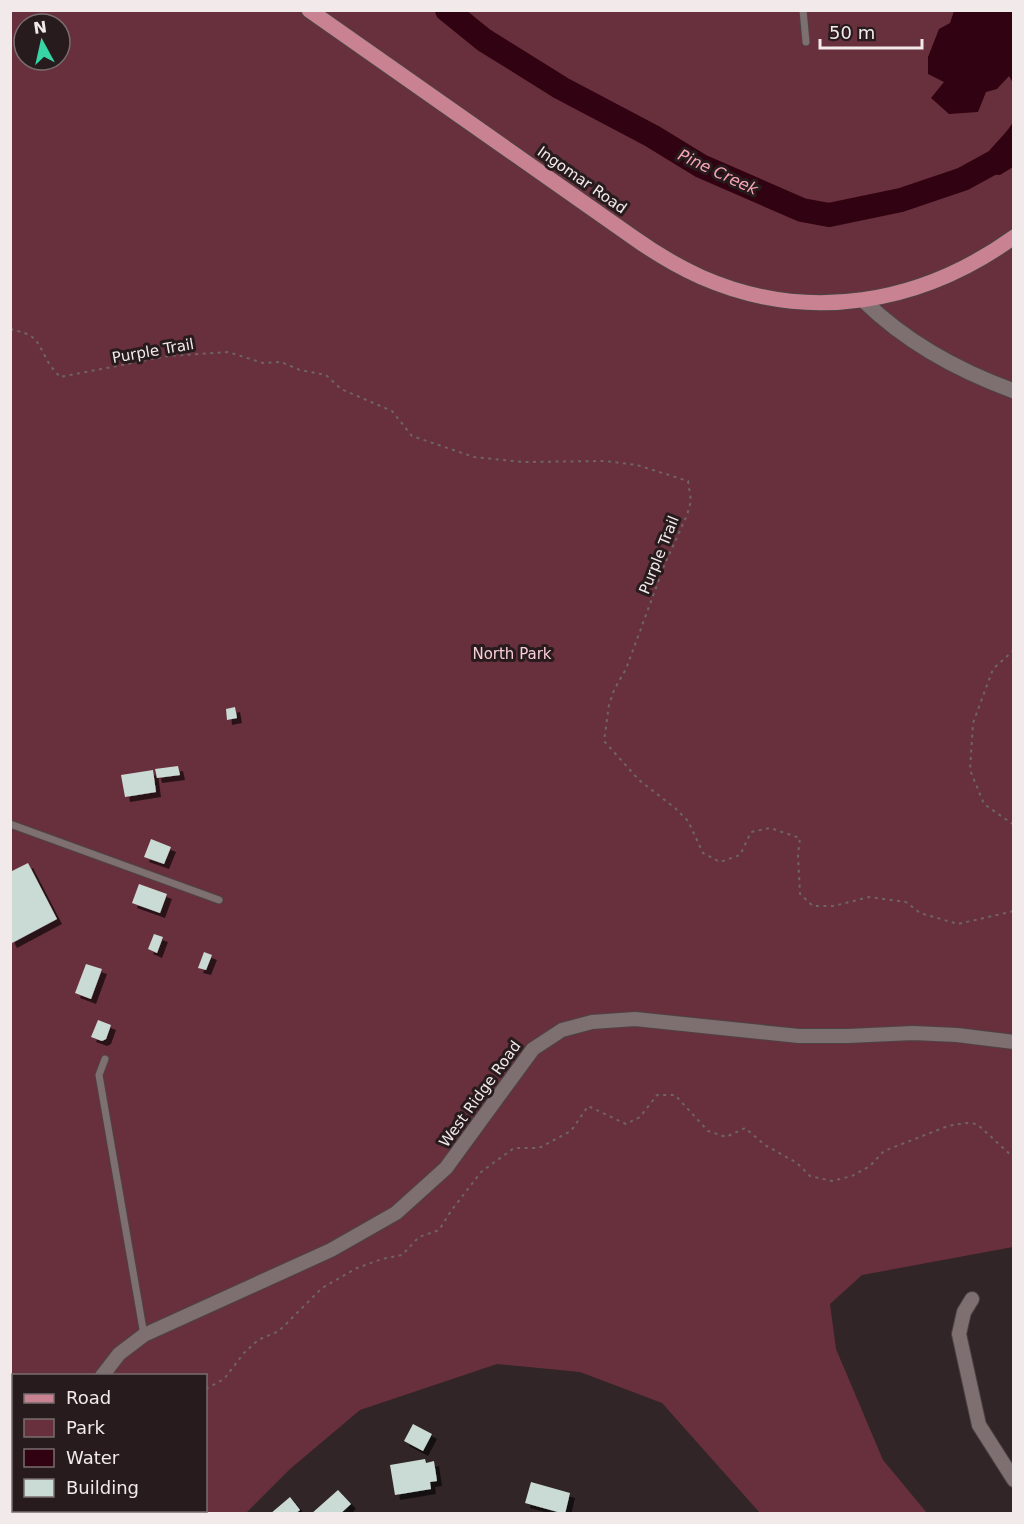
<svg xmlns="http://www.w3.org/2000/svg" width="1024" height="1524" font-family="'DejaVu Sans',sans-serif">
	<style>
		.green { fill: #68303d; fill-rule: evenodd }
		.water { fill: #310211 }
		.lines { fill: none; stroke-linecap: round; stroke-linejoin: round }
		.river { stroke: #310211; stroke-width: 24 }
		.building { fill: #cadad4; filter: url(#shadow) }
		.service-casing { stroke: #4d4344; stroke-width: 9 }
		.minor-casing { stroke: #4d4344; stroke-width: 16 }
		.tertiary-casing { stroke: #4d4344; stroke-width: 17 }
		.primary-casing { stroke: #4d4344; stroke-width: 17 }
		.path { stroke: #6e6465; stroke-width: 2; stroke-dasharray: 3 4.5; stroke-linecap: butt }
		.service { stroke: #7e6f71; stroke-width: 7 }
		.minor { stroke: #7e6f71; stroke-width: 14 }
		.tertiary { stroke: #7e6f71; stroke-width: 15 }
		.primary { stroke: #c88291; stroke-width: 15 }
		.labels { text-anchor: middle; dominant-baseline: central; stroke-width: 6; stroke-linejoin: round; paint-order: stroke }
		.street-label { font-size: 15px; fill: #f1e9ea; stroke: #271b1d }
		.park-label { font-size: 15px; fill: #f9cdd5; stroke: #271b1d }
		.water-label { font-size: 16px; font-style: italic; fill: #faa6b7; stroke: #271b1d }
	</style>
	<defs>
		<filter id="shadow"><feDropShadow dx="5" dy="5" stdDeviation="0" flood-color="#0009"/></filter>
	</defs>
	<rect width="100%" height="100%" fill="#312527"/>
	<path class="green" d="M10,11h1003v1236l-151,28 -32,29 6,45 47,111 44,53h-167l-98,-110 -82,-31 -83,-8 -137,46 -70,59 -44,44h-235zM24,24h36v36h-36zM14,1376h192v134h-192z"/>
	<path class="water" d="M954,11h59v72l-4,-7 -12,13 -11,3 -8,20 -29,2 -18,-16 13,-16 -16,-8v-17l11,-28 11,-6z
		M1013,122v45l-13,8 -21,-2c2,-21 24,-33 34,-51z"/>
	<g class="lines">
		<path class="river" d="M447,10l37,30 77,48 91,48 49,30 101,44 27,5 72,-15 62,-21 51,-28"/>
	</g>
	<path class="building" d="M235,707l2,11 -10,2 -1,-11z
		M178,766l2,9 -23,3 -2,-9z
		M153,770l3,22 -31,5 -4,-22z
		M151,839l20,8 -7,17 -20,-7z
		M28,863l29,56 -45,24 -2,-4v-67z
		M139,884l28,10 -7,19 -28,-10z
		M154,934l9,3 -6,16 -9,-4z
		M204,952l8,3 -6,15 -8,-2z
		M86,964l16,5 -11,30 -16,-6z
		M98,1020l13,5 -5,14 -4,2 -11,-4z
		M413,1424l19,10 -9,17 -19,-10z
		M425,1459l1,4 8,-2 3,20 -7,1 1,7 -36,6 -5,-30z
		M531,1482l39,11 -5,21 -40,-11z
		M338,1490l13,14 -11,10h-29z
		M290,1497l10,13 -5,4h-25z"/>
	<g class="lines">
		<g class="service-casing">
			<path id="service" d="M803,10l3,32
				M10,824l209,76
				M105,1059l-6,16 45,260"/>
		</g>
		<g class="minor-casing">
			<path id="minor" d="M972,1299l-8,13 -5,22 20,91 35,55
				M102,1376l17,-22 25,-19 187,-85 65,-37 50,-45 87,-119 29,-19 30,-8 43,-3 164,17h49l65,-3 44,2 57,7
				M94,1510v4"/>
		</g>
		<g class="tertiary-casing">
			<path id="tertiary" d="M864,301c42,41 95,70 150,90"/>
		</g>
		<g class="primary-casing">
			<path id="primary" d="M309,10l325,228c21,15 43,28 67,39 107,47 220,27 313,-40"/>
		</g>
		<path class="path" d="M10,329c25,6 25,8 36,29 3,7 9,13 14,19l108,-21 60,-4 35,11 18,-1 19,8 26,5 15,14 51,22 20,25 62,21 50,5 81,-1 32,4 51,16 3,20 -4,14 -23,51 -38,103 -12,21 -5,15 -5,36 35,39 36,28 13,13 15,32 17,9 20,-7 11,-23 19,-4 30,10 -2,17 2,39 13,12h21l35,-9 37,5 14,11 38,11 56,-13
			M1014,650l-21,19 -20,54 -3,47 14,34 30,21
			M206,1389l18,-10 20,-26 14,-13 21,-9 43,-43 35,-20 25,-9 20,-4 17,-18 20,-7 12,-19 30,-39 33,-24h25l32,-17 17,-25 38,18 14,-7 17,-22h18l33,36 18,6 19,-9 20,17 32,18 13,13 22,5 20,-5 18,-10 14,-15 64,-25 18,-3 11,1 37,34
			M140,1514l1,-4"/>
		<use href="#service" class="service"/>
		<use href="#minor" class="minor"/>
		<use href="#tertiary" class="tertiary"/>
		<use href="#primary" class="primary"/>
	</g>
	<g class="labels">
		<g class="street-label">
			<text transform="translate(582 180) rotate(35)">Ingomar Road</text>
			<text transform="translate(153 351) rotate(-10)">Purple Trail</text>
			<text transform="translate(659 555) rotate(-68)">Purple Trail</text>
			<text transform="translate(480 1094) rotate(-54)">West Ridge Road</text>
		</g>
		<g class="park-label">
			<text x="512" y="654">North Park</text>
		</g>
		<g class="water-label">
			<text transform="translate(718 172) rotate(25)">Pine Creek</text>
		</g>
	</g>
	<rect width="1024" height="1524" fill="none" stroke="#f1e9ea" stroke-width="24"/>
	<rect x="12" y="1374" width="195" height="138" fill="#271b1d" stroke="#786d6f" stroke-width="1.5"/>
	<rect x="24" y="1394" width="30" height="9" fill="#c88291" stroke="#786d6f" stroke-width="1.5"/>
	<text x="66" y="1404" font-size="18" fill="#f1e9ea">Road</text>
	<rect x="24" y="1419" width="30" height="18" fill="#68303d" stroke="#786d6f" stroke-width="1.5"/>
	<text x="66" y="1434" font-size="18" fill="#f1e9ea">Park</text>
	<rect x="24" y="1449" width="30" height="18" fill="#310211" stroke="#786d6f" stroke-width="1.5"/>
	<text x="66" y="1464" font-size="18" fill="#f1e9ea">Water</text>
	<rect x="24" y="1479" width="30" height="18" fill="#cadad4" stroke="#786d6f" stroke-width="1.5"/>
	<text x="66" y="1494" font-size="18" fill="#f1e9ea">Building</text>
	<g transform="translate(42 42) rotate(352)"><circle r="28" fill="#271b1d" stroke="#786d6f" stroke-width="1.5"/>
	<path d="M0-4.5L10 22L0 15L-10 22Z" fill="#37d4a6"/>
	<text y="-9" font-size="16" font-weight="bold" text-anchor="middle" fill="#f1e9ea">N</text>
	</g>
	<path d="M820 39v9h102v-9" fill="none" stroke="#f1e9ea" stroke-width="3"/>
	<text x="829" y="39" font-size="18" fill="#f1e9ea" stroke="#271b1d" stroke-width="4.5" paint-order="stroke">50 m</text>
</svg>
